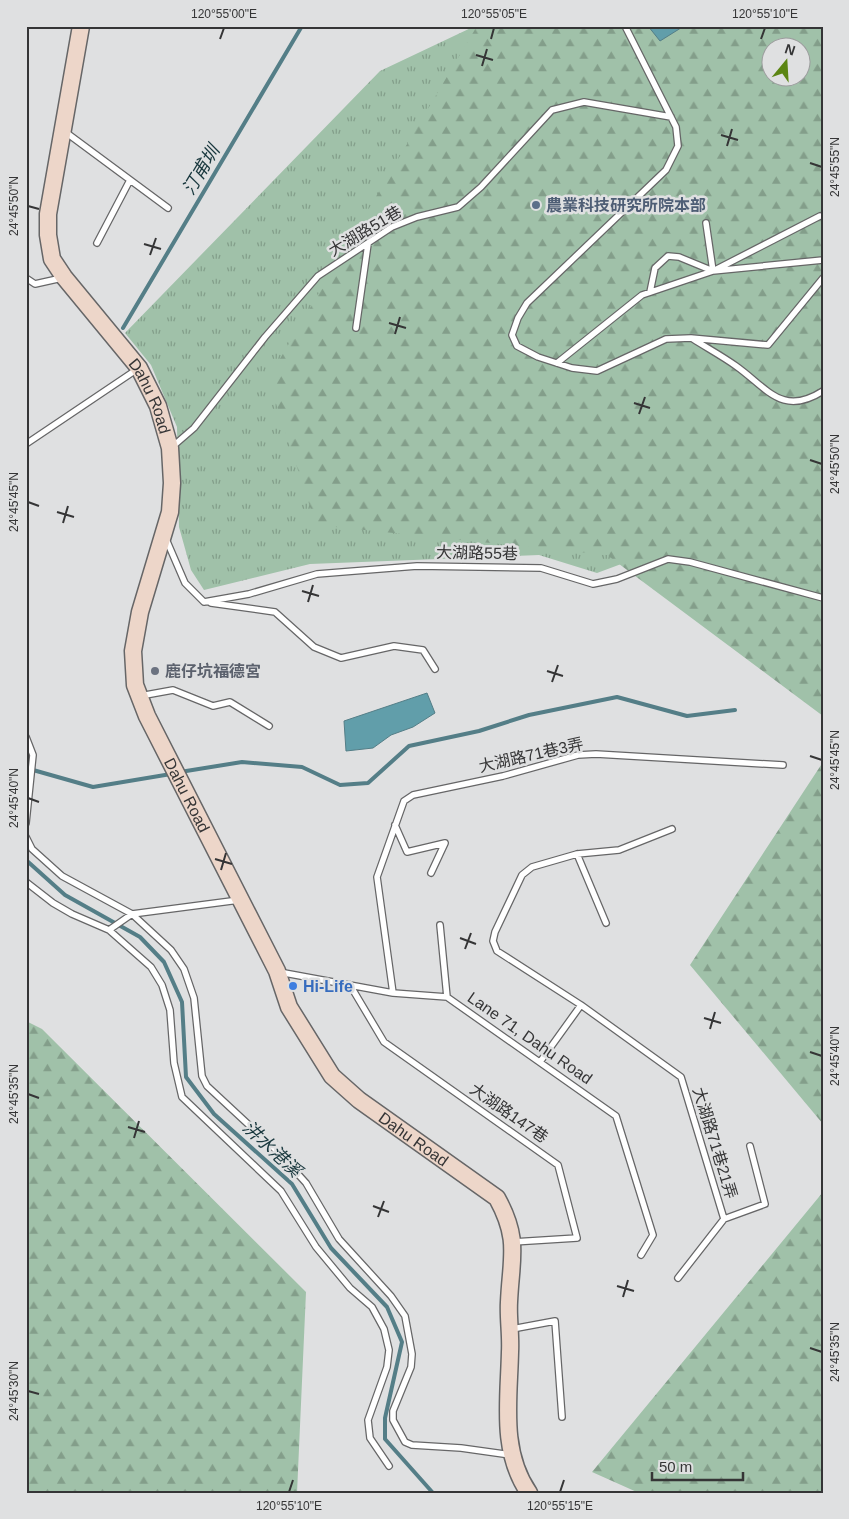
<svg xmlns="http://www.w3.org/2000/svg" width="849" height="1519" font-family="Helvetica,'Noto Sans TC',sans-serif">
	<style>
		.grass { fill: url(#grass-tufts); fill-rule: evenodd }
		.forest { fill: url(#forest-firs); fill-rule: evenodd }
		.water { fill: #619eaa; stroke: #547e87 }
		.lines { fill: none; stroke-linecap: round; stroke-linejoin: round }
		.stream { stroke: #547e87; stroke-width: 4 }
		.lane-casing { stroke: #666667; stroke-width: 8 }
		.secondary-casing { stroke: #666667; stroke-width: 19 }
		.lane { stroke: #fff; stroke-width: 5.5 }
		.secondary { stroke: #edd6c9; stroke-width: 16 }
		.ticks { fill: none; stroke: #353536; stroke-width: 2 }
		.service-dot { fill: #5c6f8a; stroke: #dfe0e1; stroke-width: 2 }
		.worship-dot { fill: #6b7280; stroke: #dfe0e1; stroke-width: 2 }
		.shop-dot { fill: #3f7fe0; stroke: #dfe0e1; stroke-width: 2 }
		.labels { text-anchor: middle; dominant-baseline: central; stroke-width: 5; stroke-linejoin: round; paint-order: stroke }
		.service-label { font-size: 16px; font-weight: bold; fill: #4e5e75; stroke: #dfe0e1; text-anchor: start }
		.street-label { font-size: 16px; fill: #353536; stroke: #dfe0e1 }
		.worship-label { font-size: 16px; font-weight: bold; fill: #5b616d; stroke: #dfe0e1; text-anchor: start }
		.shop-label { font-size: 16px; font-weight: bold; fill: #366cbe; stroke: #dfe0e1; text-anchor: start }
		.water-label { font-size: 18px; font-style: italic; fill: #18373d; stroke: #dfe0e1 }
		.neatline { fill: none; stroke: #353536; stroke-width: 2 }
		.ticks-label { font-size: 12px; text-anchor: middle; fill: #353536 }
	</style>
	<defs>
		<pattern id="grass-tufts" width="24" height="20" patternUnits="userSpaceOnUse" patternTransform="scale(1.25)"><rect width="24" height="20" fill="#a0c1a9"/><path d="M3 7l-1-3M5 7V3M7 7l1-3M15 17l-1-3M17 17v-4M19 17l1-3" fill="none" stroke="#839e8a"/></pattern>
		<pattern id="forest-firs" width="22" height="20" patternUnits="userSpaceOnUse" patternTransform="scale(1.25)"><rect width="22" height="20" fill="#a0c1a9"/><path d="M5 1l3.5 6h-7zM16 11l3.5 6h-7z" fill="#839e8a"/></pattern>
	</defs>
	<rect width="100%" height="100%" fill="#dfe0e1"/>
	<path class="grass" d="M475,26h348l-156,521 -70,26 -58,-18 -229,9 -106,26 -13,-20 -12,-43 -2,-100 -26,-62 -26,-32 255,-262zM772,48h30v30h-30z"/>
	<path class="forest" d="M477,26h346v690l-216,-161 -291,-30 -48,-146zM772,48h30v30h-30z
		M823,762v362l-133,-159z
		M26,1021l16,8 264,263 -9,201h-271z
		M823,1192v301h-184l-47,-21z"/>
	<path class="water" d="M648,26h36l-24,15z
		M427,693l8,20 -22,14 -22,8 -18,13 -27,3 -2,-30z"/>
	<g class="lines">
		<path class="stream" d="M123,328l179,-302
			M26,768l67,19 78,-13
			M180,772l62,-10 60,5 38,18 28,-2 41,-37 70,-15 50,-16 88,-18 70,19 48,-6
			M26,860l39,35 75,42 24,25 18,40 4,75 28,37 78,70 39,64 56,59 15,35 -17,76v21l48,54"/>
		<g class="lane-casing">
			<path id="lane" d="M625,26l51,101 2,19 -12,24 -139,133 -9,15 -6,17 5,11 21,11 34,11 25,3 69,-32 25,-1 77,7 55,-67
				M64,131l104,77
				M706,223l7,48
				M97,243l33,-63
				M26,278l9,6 27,-6
				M650,292l5,-24 13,-12 11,1 34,14 107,-55
				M356,328l12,-84
				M693,339c14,9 29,17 43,27 31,22 46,51 87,25
				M557,363l85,-68 71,-24 110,-11
				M26,444l113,-76
				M172,447l22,-19 71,-91 53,-61 74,-49 25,-10 41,-10 23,-20 71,-77 32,-8 87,15
				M166,539l19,44 19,19 45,-8 68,-20 100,-8 124,2 52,16 24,-5 51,-20 22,3 133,36
				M211,603l64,9 39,35 27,11 53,-12 29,4 12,19
				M140,696l33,-6 40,16 17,-4 39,24
				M26,737l7,18 -7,68
				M395,825l12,27 38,-9 -14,30
				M672,829l-53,21 -42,4 -45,13 -10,8 -27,57 -2,9 4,10 84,54 100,72 43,142 -46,59
				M26,837l6,12 30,27 70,38 39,36 13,19 10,29 8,78 5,10 70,65 29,32 33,56 52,57 14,20 7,38 -1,13 -18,44v9l12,22 7,3 49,3 50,7
				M577,854l29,69
				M26,882l27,21 19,11 37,16 42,37 11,18 8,25 4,53 8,34 99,94 35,56 34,41 22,19 12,22 5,21 -2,17 -19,53 2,18 19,28
				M440,925l7,72
				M109,930l23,-16 107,-14
				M279,972l114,21 54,4 169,119 37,119 -12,20
				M350,985l34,57 174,123 19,73 -64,4
				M393,993l-16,-116 27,-76 9,-6 90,-19 75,-21 18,-1 187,11
				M540,1062l41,-57
				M724,1219l41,-15 -15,-58
				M512,1329l43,-8 7,96"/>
		</g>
		<g class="secondary-casing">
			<g id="secondary">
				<path id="s1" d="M81,26l-33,188v21l4,24 12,18 75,91 19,38 12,42 2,35 -2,29 -30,100 -7,39 2,34 12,31 130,255 12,36 43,69 27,24 138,98c23,42 14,59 12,104 -1,16 2,33 1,50 -1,48 -10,99 19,141"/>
			</g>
		</g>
		<use href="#lane" class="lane"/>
		<use href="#secondary" class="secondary"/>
	</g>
	<path class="ticks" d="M220,39l4,-11M491,39l3,-11M761,39l4,-11M476,55l17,5M482,66l5,-17M721,135l17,5M727,146l5,-17M810,163l12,4M28,206l11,3M144,244l17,5M150,255l6,-17M389,323l17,5M395,334l5,-17M634,403l16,5M639,414l6,-17M810,460l12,4M28,502l11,4M57,512l17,5M63,523l5,-17M302,591l17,5M308,602l5,-17M547,671l16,5M552,682l6,-17M810,756l12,4M28,798l11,4M215,859l17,5M221,870l5,-17M460,938l16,6M465,949l6,-16M704,1018l17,5M710,1029l5,-17M810,1052l12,4M28,1094l11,4M128,1127l17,5M134,1138l5,-17M373,1206l16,6M378,1217l6,-16M617,1286l17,5M623,1297l5,-17M810,1348l12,4M28,1391l11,3M289,1492l4,-12M560,1492l4,-12"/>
	<circle class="service-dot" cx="536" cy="205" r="5"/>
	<circle class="worship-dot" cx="155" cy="671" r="5"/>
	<circle class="shop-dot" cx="293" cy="986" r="5"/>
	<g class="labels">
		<g class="service-label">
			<text x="546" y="205">農業科技研究所院本部</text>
		</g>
		<g class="street-label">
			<text transform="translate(365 231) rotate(-31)">大湖路51巷</text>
			<text stroke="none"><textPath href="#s1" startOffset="406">Dahu Road</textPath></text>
			<text transform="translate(477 553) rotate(1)">大湖路55巷</text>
			<text transform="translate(531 755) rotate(-13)">大湖路71巷3弄</text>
			<text stroke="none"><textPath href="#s1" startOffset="826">Dahu Road</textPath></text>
			<text transform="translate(530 1038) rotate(35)">Lane 71, Dahu Road</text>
			<text transform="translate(509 1113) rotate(35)">大湖路147巷</text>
			<text stroke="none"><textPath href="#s1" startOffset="1246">Dahu Road</textPath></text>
			<text transform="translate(715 1143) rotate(73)">大湖路71巷21弄</text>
		</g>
		<g class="worship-label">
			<text x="165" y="671">鹿仔坑福德宮</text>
		</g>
		<g class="shop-label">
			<text x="303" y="986">Hi-Life</text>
		</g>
		<g class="water-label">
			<text transform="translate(201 170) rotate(-59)">汀甫圳</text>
			<text transform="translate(272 1149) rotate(43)">汫水港溪</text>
		</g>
	</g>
	<rect width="849" height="1519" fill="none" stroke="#dfe0e1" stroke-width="55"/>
	<g transform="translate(786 62) rotate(18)"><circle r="24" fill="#dfe0e1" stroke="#9b9c9d"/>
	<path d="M0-4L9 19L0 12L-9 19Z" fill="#5b8512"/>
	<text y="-8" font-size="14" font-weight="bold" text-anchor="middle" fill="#353536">N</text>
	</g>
	<path d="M652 1472v8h91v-8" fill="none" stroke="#353536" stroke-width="2.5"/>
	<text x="659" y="1472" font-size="15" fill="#353536" stroke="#dfe0e1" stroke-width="4" paint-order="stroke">50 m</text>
	<rect x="28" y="28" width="794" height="1464" class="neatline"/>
	<g class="ticks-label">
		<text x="224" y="18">120°55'00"E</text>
		<text x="494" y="18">120°55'05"E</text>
		<text x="765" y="18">120°55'10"E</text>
		<text transform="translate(835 167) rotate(-90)" y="4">24°45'55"N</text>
		<text transform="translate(14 206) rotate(-90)" y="4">24°45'50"N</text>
		<text transform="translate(835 464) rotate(-90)" y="4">24°45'50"N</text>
		<text transform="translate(14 502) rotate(-90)" y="4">24°45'45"N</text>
		<text transform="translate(835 760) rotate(-90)" y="4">24°45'45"N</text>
		<text transform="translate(14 798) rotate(-90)" y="4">24°45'40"N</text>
		<text transform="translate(835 1056) rotate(-90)" y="4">24°45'40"N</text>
		<text transform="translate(14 1094) rotate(-90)" y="4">24°45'35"N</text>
		<text transform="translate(835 1352) rotate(-90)" y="4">24°45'35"N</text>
		<text transform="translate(14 1391) rotate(-90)" y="4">24°45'30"N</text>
		<text x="289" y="1510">120°55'10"E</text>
		<text x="560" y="1510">120°55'15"E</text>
	</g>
</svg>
